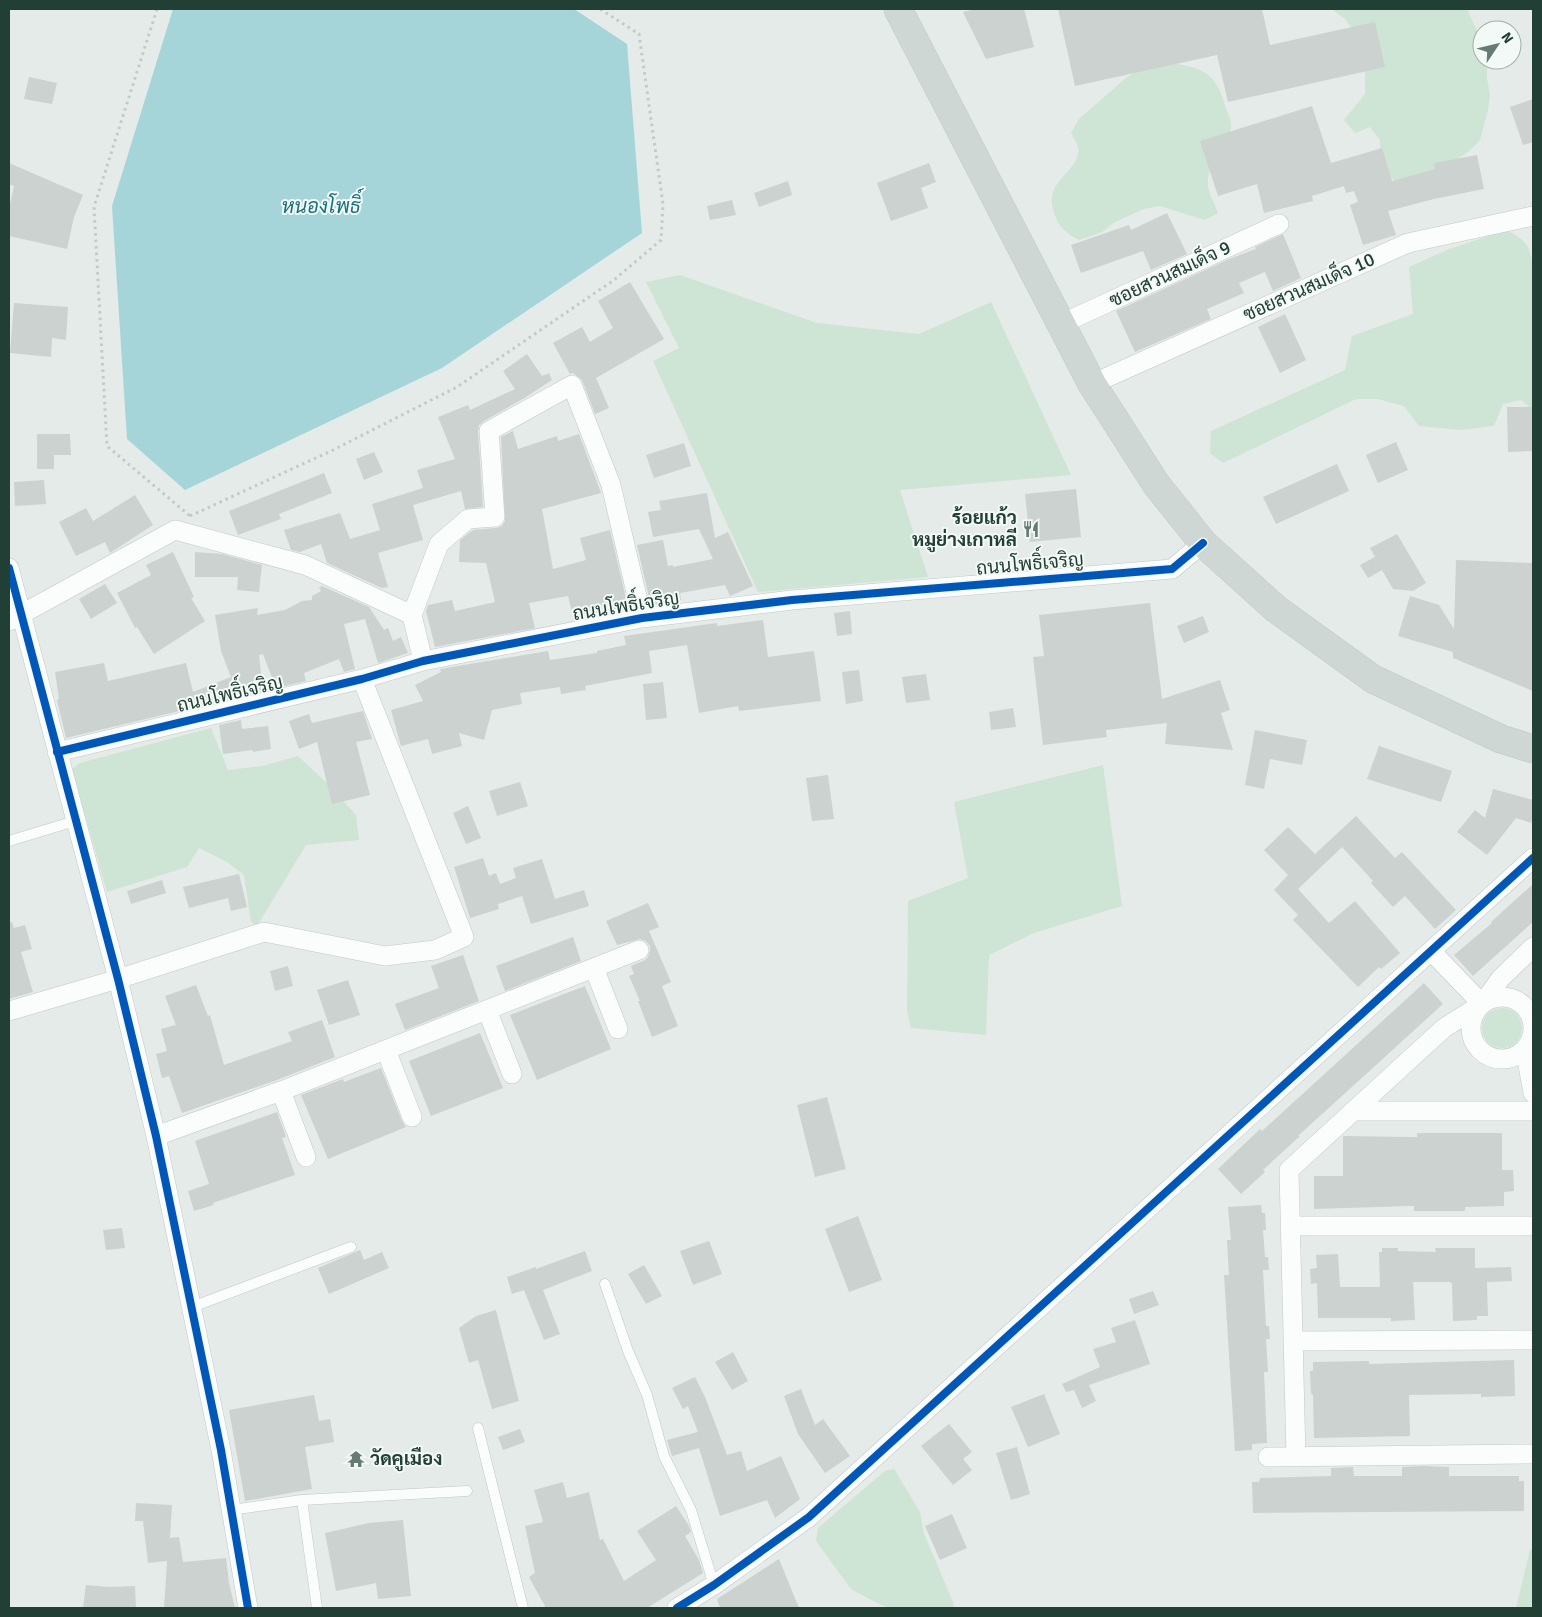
<svg xmlns="http://www.w3.org/2000/svg" width="1542" height="1617" font-family="Signika,Sarabun,sans-serif">
	<style>
		.green { fill: #cee4d4 }
		.water { fill: #a5d5d9 }
		.building { fill: #ccd2cf }
		.lines { fill: none; stroke-linecap: round; stroke-linejoin: round }
		.service-casing { stroke: #c2c8c5; stroke-width: 11 }
		.minor-casing { stroke: #c2c8c5; stroke-width: 20 }
		.primary-casing { stroke: #c1cac7; stroke-width: 29 }
		.path { stroke: #c1cbc6; stroke-width: 3; stroke-dasharray: 2.5 4; stroke-linecap: butt }
		.service { stroke: #fbfcfc; stroke-width: 10 }
		.minor { stroke: #fbfcfc; stroke-width: 19 }
		.primary { stroke: #ced7d4; stroke-width: 28 }
		.cycleway-casing { stroke: #f3f9f6; stroke-width: 11 }
		.cycleway { stroke: #0057b8; stroke-width: 8 }
		.labels { text-anchor: middle; dominant-baseline: central; stroke-width: 4; stroke-linejoin: round; paint-order: stroke }
		.street-label { font-size: 19px; fill: #223f35; stroke: #f3f9f6 }
		.poi-label { font-size: 19px; font-weight: bold; fill: #223f35; stroke: #f3f9f6; text-anchor: end }
		.water-label { font-size: 20px; font-style: italic; fill: #1a717d; stroke: #f3f9f6 }
	</style>
	<rect width="100%" height="100%" fill="#e5ebe8"/>
	<path class="green" d="M1332,9h135l15,33v18h5v19l3,16 -2,15 -8,30 -11,11 -26,18 -47,12 -14,-9 -2,-32 -10,-13 -15,6 -11,-13 21,-26v-48l-20,-27z
		M1169,63c35,4 48,11 57,46 2,5 6,13 5,18 0,20 -25,35 -23,57 0,9 7,20 10,29l-13,7 -45,-14 -16,3 -29,13 -13,10 -23,8c-13,-7 -20,-12 -25,-27 -12,-34 28,-41 24,-66 -1,-4 -5,-10 -7,-14l8,-14 47,-41 13,-9z
		M1506,230c23,12 24,16 27,41v139l-12,-10 -18,4 -9,22 -33,4 -42,-4 -15,-20 -26,-7h-22l-133,64 -13,-10 1,-22 134,-61 7,-34 61,-22 -4,-47 38,-17z
		M680,275l137,48 102,11 72,-32 80,173 -171,15 28,87 -170,15 -105,-231 26,-13 -33,-66z
		M211,728l17,42 34,-4 36,-10 29,27 29,32 3,25 -53,5 -49,81 -6,-4 -7,-47 -17,-13 -28,-14 -12,19 -80,25 -35,-123 8,-6z
		M1103,765l19,141 -88,27 -45,22 -3,80 -75,-7 -4,-17 1,-110 60,-23 -14,-76z
		M1482 1028a20 20 0 1 1 40 0a20 20 0 1 1-40 0Z
		M894,1469l26,43 4,22 29,68 1,6h-65l-14,-6 -24,-13 -35,-48 2,-13 67,-57z
		M1533,1548v60h-17l14,-58z"/>
	<path class="water" d="M173,9h401l53,35 15,189 -200,135 -257,122 -58,-51 -15,-233z"/>
	<path class="building" d="M976,9h48l10,38 -48,12 -23,-47z
		M1058,9h204l8,36 105,-23 10,45 -157,35 -11,-47 -142,31z
		M29,77l28,6 -5,21 -28,-5z
		M1533,99v43l-10,3 -13,-38z
		M1312,106l19,57 51,-15 10,33 43,-12 -1,-6 43,-8 7,34 -50,10 -46,12 8,24 -33,10 -13,-40 8,-3 -4,-11 -8,2 -2,-7 -32,10 1,5 -49,12 -7,-29 -39,12 -18,-55z
		M9,163l74,32 -9,22 -7,32 -58,-13v-27l5,-23 -5,-2z
		M929,163l7,19 -15,6 7,20 -37,13 -14,-38z
		M788,181l4,14 -33,12 -5,-14z
		M732,200l4,15 -26,5 -3,-14z
		M1167,213l20,41 -36,16 -8,-19 -62,22 -10,-28 58,-20 2,5z
		M1283,234l18,44 -28,13 -8,-19 -26,11 5,10 -37,16 4,10 -76,33 -19,-41 113,-52 27,-10 -1,-2z
		M630,282l34,57 -68,39 13,30 -14,6 -13,-34 -9,-7 -3,1 -17,-31 29,-16 8,15 23,-14 -15,-27z
		M14,303l54,4 -2,33 -14,-2 -1,19 -41,-4z
		M1285,314l21,46 -26,13 -22,-46z
		M527,354l15,22 7,-3 3,7 -26,17 -42,24 -5,4 -1,7 5,75 -18,2 -4,-18 -48,14 10,35 -45,13 10,34 -6,1 -55,-25 -6,-19 -21,8 -9,-2 -7,-20 56,-17 10,26 30,-9 -8,-26 51,-16 -6,-18 38,-11 -17,-42 30,-12 2,5 45,-21 -12,-18z
		M1507,407h25l1,44 -25,1z
		M513,431l5,18 39,-13 1,5 21,-7 22,59 -59,16 11,60 33,-9 -6,-22 30,-8 18,77 -54,13 -6,-24 -39,7 6,25 -100,19 -9,-36 2,-6 24,-5 3,11 40,-9 -9,-39 -27,-1 1,-22 13,-10 23,-2 6,-2 3,-5 -4,-84z
		M37,434h33l1,21h-17v14h-17z
		M1396,442l12,28 -30,13 -12,-28z
		M684,443l7,23 -37,12 -8,-23z
		M374,452l9,20 -19,8 -8,-21z
		M1337,464l12,27 -73,33 -13,-27z
		M324,473l8,20 -53,21 2,5 -43,16 -9,-24z
		M44,480l2,24 -31,2 -1,-24z
		M1076,489l5,48 -51,5 -5,-48z
		M707,493l8,45 13,-6 25,54 -23,10 -5,-11 -45,8 1,7 -30,6 -14,-61 26,-5 5,26 5,-1v2l40,-8 -14,-30 -46,8 -5,-25 13,-2 -2,-9z
		M135,495l18,30 -43,28 -5,-11 -29,14 -17,-34 27,-14 7,13z
		M1397,534l29,49 -13,8 -20,-2 -11,-19 -14,8 -8,-13 15,-8 -5,-9z
		M173,552l21,45 -3,1 14,23 -51,33 -17,-27 -2,1 -18,-35 34,-18 -5,-10z
		M195,552l27,2 40,11 -3,27 -22,-2 1,-13h-43z
		M1456,560l77,3v128l-80,-33v-6l-55,-16 12,-40 29,9 15,24z
		M105,584l12,19 -26,16 -12,-20z
		M322,586l47,21 15,23 4,-2 5,13 8,-4 7,16 -30,10 -13,-44 -21,5 11,45 -11,3 -5,-13 -35,14 2,8 -30,7 -13,-34 -4,1 4,36 -197,47 -9,-38 2,-1 -4,-27 49,-9 4,18 78,-18 7,29 38,-15 -10,-26 -6,-36 43,-7 -1,7 28,-5 17,-9 10,-1v-4l9,-5 -2,-3z
		M1150,603l12,96 58,-19 10,30 -9,3 12,37 -68,-6 2,-21 -61,7 1,7 -64,8 -10,-88 11,-1 -5,-41z
		M850,611l2,23 -15,2 -3,-23z
		M1203,616l6,16 -25,11 -7,-17z
		M763,620l5,37 46,-6 7,50 -82,10 -1,-5 -39,7 -12,-68 -38,6 3,22 -67,13 1,4 -25,4 -1,-7 -40,6 2,11 -30,6 -8,30 -25,-7 3,13 -30,8 -4,-15 -27,7 -10,-36 32,-9 -8,-16 26,-13 -1,-3 108,-18 2,9 47,-7v-2l29,-6 -2,-9 93,-13v3z
		M859,670l4,31 -17,3 -4,-32z
		M926,674l4,26 -24,3 -4,-26z
		M663,682l4,36 -21,2 -3,-36z
		M1013,708l3,19 -25,3 -2,-18z
		M363,711l9,28 -16,3 14,53 -38,9 -15,-62 -18,7 -10,-28 20,-7 3,9z
		M241,720l1,9 26,-3 3,23 -18,3v-2l-30,4 -4,-29z
		M1255,730l52,10 -5,25 -32,-6 -6,30 -19,-4z
		M1379,746l73,25 -11,31 -74,-23z
		M828,775l6,44 -22,2 -6,-43z
		M520,782l8,24 -31,10 -8,-25z
		M1493,789l40,11v16l-2,7 -15,-5 -29,37 -30,-23 18,-22 10,8z
		M468,806l13,32 -15,6 -13,-31z
		M1356,816l39,42 7,-6 54,58 -21,19 -30,-33 -12,11 -22,-24 2,-2 -31,-34 -44,42 31,34 26,-22 45,52 -19,16 -2,-2 -21,20 -65,-67 5,-5 -24,-25 14,-15 -24,-25 24,-23 27,27z
		M483,858l6,18 7,-3 4,11 16,-6 -3,-10 29,-9 13,40 29,-9 5,16 -58,18 -9,-28 -24,8 1,5 -29,9 -16,-51z
		M239,874l8,33 -16,4 -3,-13 -39,10 -6,-21z
		M162,880l4,13 -35,11 -4,-13z
		M1533,884v38l-60,54 -19,-21 38,-32 -1,-1z
		M648,903l11,24 -10,4 22,51 -9,4 16,40 -26,11 -14,-36h2l-11,-25 5,-2 -3,-8 14,-6 3,-3 2,-6v-5l-4,-5 -6,-2 -23,6 -11,-24z
		M12,922l2,6 11,-3 7,24 -11,3 12,40 -24,7v-76z
		M573,937l8,24 -76,30 -9,-25z
		M463,955l16,46 -74,29 -10,-26 44,-16 -8,-22z
		M288,966l5,20 -18,5 -5,-20z
		M348,980l12,35 -31,10 -12,-35z
		M1424,983l19,21 -145,132h2l-37,34 2,2 -24,22 -23,-25 42,-40 2,2z
		M196,985l12,31 2,-1 14,50 68,-24 -4,-9 34,-12 13,37 -58,23 -95,33 -13,-37 -7,2 -6,-24 11,-3 -6,-22 15,-4 -11,-29z
		M585,986l26,63 -74,31 -27,-65z
		M480,1033l23,55 -72,28 -22,-55z
		M381,1068l21,53 4,6 -78,32 -27,-64 42,-16 1,3z
		M827,1097l19,72 -31,8 -18,-72z
		M277,1112l9,25 -4,1 13,37 -82,28 1,2 -20,6 -6,-20 21,-7 -14,-43z
		M1417,1133h85v37h11l1,21 -10,1v14l-39,1v4h-51v-5h-5l-95,3v-33h29v-40l66,1h8z
		M1261,1205l1,8h3l1,17h-3l2,27h3l1,13h-6l3,56h3l1,13h-4l2,33h-4l3,71 -15,1v6l-17,1 -11,-176h5l-2,-35h4l-3,-33z
		M858,1216l24,64 -33,12 -24,-63z
		M122,1228l3,20 -19,2 -3,-20z
		M709,1241l13,33 -29,11 -13,-34z
		M1382,1248h16v3l38,1 -1,-4h40v20l36,-1 1,14 -25,1 1,34h-11v4l-24,1 -1,-38 -3,-1h-36l2,38 -24,1v-3h-73l-1,-35 -6,1 -1,-15 7,-1 -1,-13 22,-1 2,33h40l-1,-35h3z
		M360,1250l4,10 18,-8 7,16 -60,26 -11,-26z
		M585,1251l7,20 -49,19 17,44 -16,6 -20,-50 -12,4 -5,-17 29,-10v2z
		M644,1265l18,31 -16,8 -18,-30z
		M1153,1291l6,14 -25,9 -5,-15z
		M496,1310l23,91 -27,8 -14,-49 -9,3 -10,-35 17,-12z
		M1135,1320l15,44 -61,21 7,16 -14,7 -8,-18 -8,2 -4,-8 38,-17 -7,-18 23,-7 -5,-14z
		M733,1352l15,29 -16,9 -17,-28z
		M1514,1360l1,36 -34,1v-3l-72,1 1,41 -96,2 -1,-43 -2,-1 -1,-23h3v-9l56,-1v3z
		M695,1377l10,20 22,58 14,-4 6,20 34,-15 19,43 -25,19 -8,-18 -47,16 -21,-68 -27,8 -5,-16 31,-8 -10,-26 -5,3 -11,-21z
		M801,1389l14,36 8,-6 27,37 -25,17 -27,-39 -14,-38z
		M1044,1394l16,40 -32,13 -17,-40z
		M314,1395l5,26 11,-2 4,23 -29,5 7,42 -67,12 -16,-91z
		M949,1424l23,28 -9,7 9,11 -19,15 -32,-39z
		M520,1429l5,13 -22,8 -5,-13z
		M1017,1447l13,47 -19,6 -15,-47z
		M1423,1466l26,1v9h70v5h5v30l-271,2 -1,-31h7l1,-4 71,-2v-8l22,-1 1,9h48v-9z
		M563,1482l4,16 22,-6 11,48 3,-1 21,42 32,-21 -19,-29 39,-25 13,20 2,6 -6,4 14,24 4,13 -56,35h-101l-17,-31 6,-4 -10,-47 18,-4 -9,-32z
		M136,1503l36,2 -2,33 9,-1 4,25 43,-4 3,25 6,25h-71l3,-47 -19,2 -5,-42h-8z
		M952,1514l15,34 -27,12 -15,-34z
		M403,1520l8,76 -33,3 -2,-16 -40,8 -11,-58 44,-10z
		M779,1559l20,49h-79l-3,-9z
		M86,1585l23,2 26,-1 1,22h-53z"/>
	<g class="lines">
		<g class="service-casing">
			<path id="service" d="M9,841l66,-20
				M605,1284l23,67 19,44 17,61 27,54 23,75
				M192,1307l159,-60
				M478,1428l45,180
				M302,1500l15,108
				M231,1510l71,-10 165,-9"/>
		</g>
		<g class="minor-casing">
			<path id="minor" d="M1061,324l218,-100
				M1092,384l316,-141 125,-27
				M9,568l109,411 38,157 65,314 27,158
				M412,615l27,-71 29,-25 27,-2 -6,-86 83,-46 39,100 31,133
				M9,621l166,-91 130,35 107,50 11,46
				M57,752l305,-73 61,-18 219,-43 150,-18 380,-31 31,-26
				M1431,951l51,53
				M594,968l24,61
				M1471 1028a31 31 0 1 1 62 0a31 31 0 1 1-62 0Z
				M487,1010l25,64
				M9,1011l109,-32 146,-47 121,24 50,-6 29,-13 -102,-258
				M1525,1049l8,44
				M386,1050l26,67
				M281,1091l25,66
				M1353,1111h180
				M156,1136l125,-45 358,-141
				M1290,1226h243
				M1293,1341l240,-1
				M1268,1457l265,-3
				M1296,1457l-7,-287 155,-142 38,-24 19,-26 32,-31
				M677,1608l37,-23 95,-68 724,-659"/>
		</g>
		<g class="primary-casing">
			<path id="primary" d="M898,9l194,375 64,100 47,59 73,66 97,70 128,60 32,10"/>
		</g>
		<path class="path" d="M157,9l-63,198 13,239 83,70
			M190,516l143,-66 124,-63 157,-107 47,-40 2,-36 -24,-170 -39,-25"/>
		<use href="#service" class="service"/>
		<use href="#minor" class="minor"/>
		<use href="#primary" class="primary"/>
		<g class="cycleway-casing">
			<path id="cycleway" d="M9,568l109,411 38,157 65,314 27,158
				M57,752l305,-73 61,-18 219,-43 150,-18 380,-31 31,-26
				M677,1608l37,-23 95,-68 724,-659"/>
		</g>
		<use href="#cycleway" class="cycleway"/>
	</g>
	<defs>
		<g id="restaurant-bare" transform="scale(1.35)"><path d="M-5-6h1v4h1v-4h1v4h1v-4h1v5L-1.5 .5V6h-2V.5L-5-1ZM5-6V6H3V1.5H1.5Q1.5-4 5-6Z" fill="#667b74" stroke="#f3f9f6" stroke-width="2.5" paint-order="stroke"/></g>
		<g id="temple-bare" transform="scale(1.35)"><path d="M0-6L5-2H3V0L6.5 2.5H4V6H1.5V3h-3V6H-4V2.5H-6.5L-3 0V-2H-5Z" fill="#667b74" stroke="#f3f9f6" stroke-width="2.5" paint-order="stroke"/></g>
	</defs>
	<g fill-rule="evenodd">
		<use href="#restaurant-bare" x="1031" y="529"/>
		<use href="#temple-bare" x="356" y="1459"/>
	</g>
	<g class="labels">
		<g class="street-label">
			<text transform="translate(1170 274) rotate(-25)">ซอยสวนสมเด็จ 9</text>
			<text transform="translate(1309 287) rotate(-24)">ซอยสวนสมเด็จ 10</text>
			<text transform="translate(1030 564) rotate(-5)">ถนนโพธิ์เจริญ</text>
			<text transform="translate(626 606) rotate(-9)">ถนนโพธิ์เจริญ</text>
			<text transform="translate(230 694) rotate(-13)">ถนนโพธิ์เจริญ</text>
		</g>
		<g class="poi-label">
			<text x="1017" y="518">ร้อยแก้ว<tspan x="1017" dy="22">หมูย่างเกาหลี</tspan></text>
			<text x="370" y="1459" text-anchor="start">วัดคูเมือง</text>
		</g>
		<g class="water-label">
			<text x="321" y="206">หนองโพธิ์</text>
		</g>
	</g>
	<rect width="1542" height="1617" fill="none" stroke="#223f35" stroke-width="20"/>
	<g transform="translate(1497 45) rotate(55)"><circle r="24" fill="#f3f9f6" stroke="#9fafa9"/>
	<path d="M0-4L9 19L0 12L-9 19Z" fill="#667b74"/>
	<text y="-8" font-size="14" font-weight="bold" text-anchor="middle" fill="#223f35">N</text>
	</g>
</svg>
